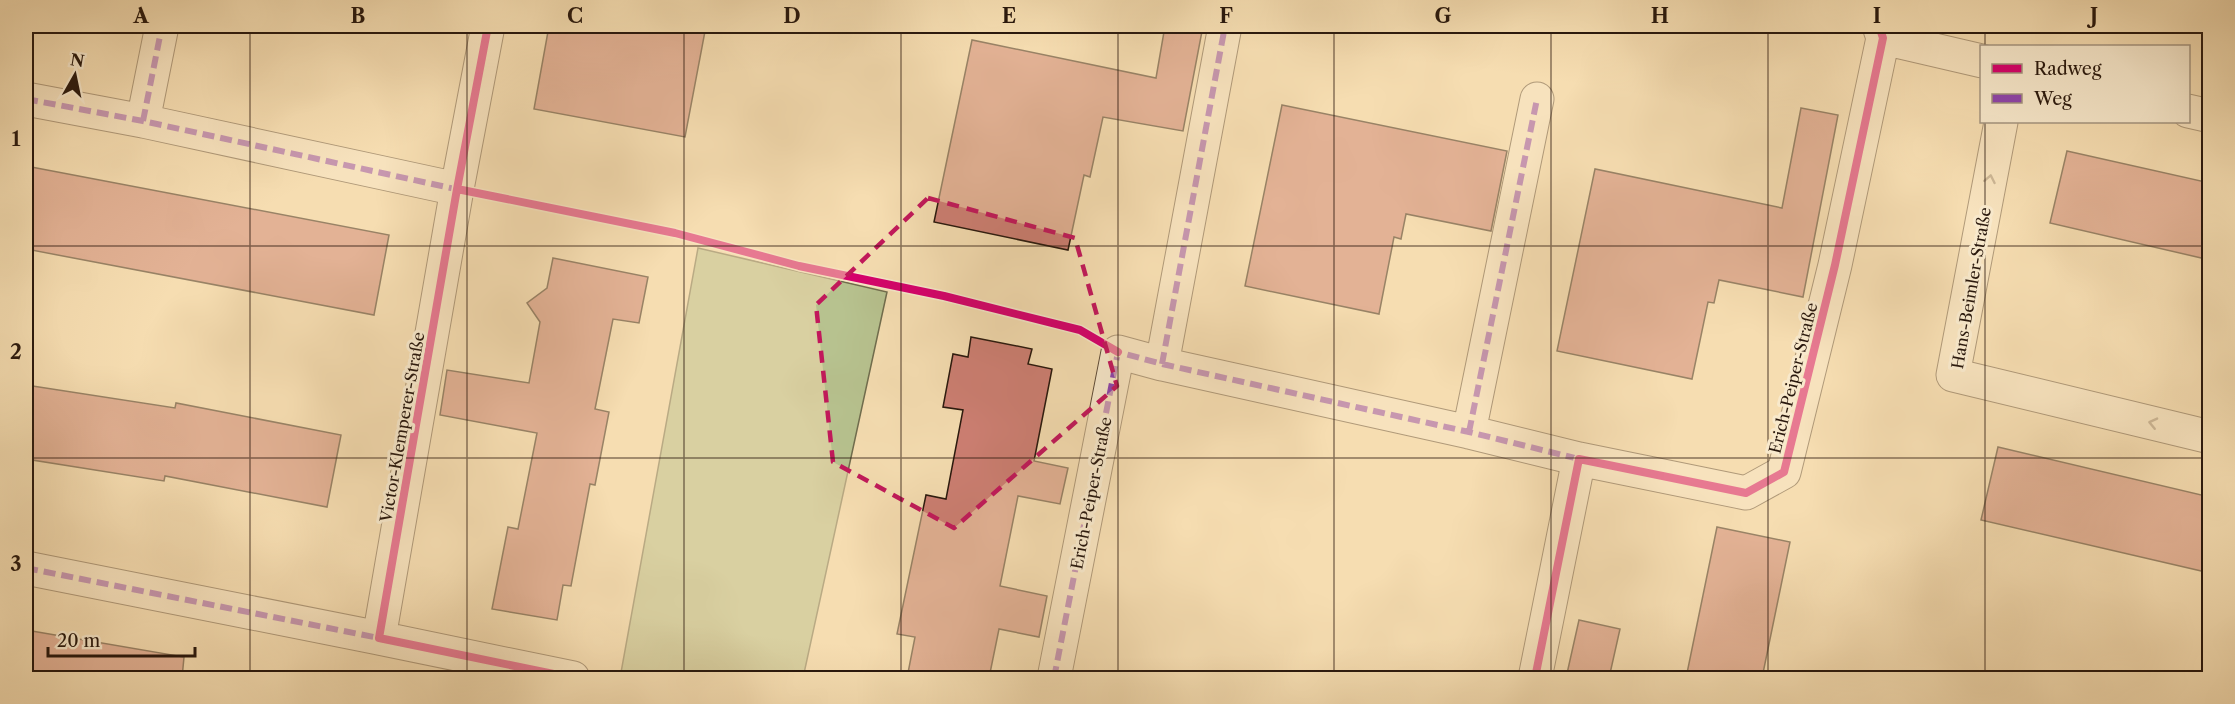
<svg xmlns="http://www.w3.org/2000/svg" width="2235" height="704" font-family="'Libre Caslon Text',serif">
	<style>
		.green { fill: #b7c28f; stroke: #706d4e; stroke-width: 1.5 }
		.building { fill: #cd7f73; stroke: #29180d; stroke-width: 1.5 }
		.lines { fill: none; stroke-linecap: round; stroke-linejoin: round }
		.street-casing { stroke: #5c4936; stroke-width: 35 }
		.street { stroke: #f8e9cc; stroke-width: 33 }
		.quiet { stroke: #8e44ad; stroke-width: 6; stroke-dasharray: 12 6; stroke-linecap: butt }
		.cycleway-casing { stroke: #f8e9cc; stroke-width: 11 }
		.cycleway { stroke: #d6006c; stroke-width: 8 }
		.oneway { stroke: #9b8b76 }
		.marked { fill: none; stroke: #c2185b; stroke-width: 4.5; stroke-dasharray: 12 8; stroke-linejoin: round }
		.grid { fill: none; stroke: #29180d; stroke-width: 1.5; stroke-opacity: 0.55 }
		.labels { text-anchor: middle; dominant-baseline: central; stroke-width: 6; stroke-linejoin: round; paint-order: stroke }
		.street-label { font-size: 16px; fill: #29180d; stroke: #f8e9cc }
		.neatline { fill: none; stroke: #29180d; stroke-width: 2 }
		.grid-label { font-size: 20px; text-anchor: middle; font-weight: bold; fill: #29180d }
	</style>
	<rect width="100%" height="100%" fill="#f5ddb1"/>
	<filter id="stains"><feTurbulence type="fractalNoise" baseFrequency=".00333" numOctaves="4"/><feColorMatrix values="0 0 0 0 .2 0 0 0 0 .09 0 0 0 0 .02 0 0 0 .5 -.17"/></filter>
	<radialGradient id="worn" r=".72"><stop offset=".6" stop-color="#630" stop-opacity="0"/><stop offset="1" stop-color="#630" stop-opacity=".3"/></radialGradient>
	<path class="green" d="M698,248l189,44 -84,386h-183z"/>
	<path class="building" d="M549,26h157l-21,111 -151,-28z
		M1165,26h38l-20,105 -80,-14 -13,60 -6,-2 -16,75 -134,-28 38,-182 184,38z
		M1282,105l225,46 -16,80 -85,-17 -5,25 -7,-2 -15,77 -134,-28z
		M1801,108l37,7 -35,182 -84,-17 -5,23 -6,-1 -16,77 -135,-28 38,-182 187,39z
		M2067,151l143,32v77l-160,-37z
		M26,166l363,69 -15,80 -348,-66z
		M553,258l95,19 -9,46 -26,-4 -18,90 14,3 -14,73 -5,-1 -19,102 -8,-1 -6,35 -65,-11 16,-82 10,2 19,-96 -97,-18 7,-45 82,13 11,-61 -13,-19 20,-15z
		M971,337l61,12 -4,15 24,5 -18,92 34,7 -8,36 -42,-8 -18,90 47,10 -8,41 -40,-8 -10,49h-82l8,-41 -18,-3 29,-139 20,4 17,-89 -20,-3 10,-53 15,3z
		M26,385l149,23 1,-5 165,32 -14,72 -162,-31 -1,5 -138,-22z
		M1998,447l212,50v76l-229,-53z
		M1717,527l73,15 -28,136h-76z
		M1579,620l41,9 -11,49h-43z
		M26,630l158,27 -2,21h-156z"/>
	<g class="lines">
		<g class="street-casing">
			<path id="street" d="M488,26l-31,163 -78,449 194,40
				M1883,38l99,23
				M26,99l117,22 314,68
				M2188,111l22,5
				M143,121l19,-95
				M2001,122l-48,253 257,62
				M1162,364l63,-338
				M1469,432l68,-333
				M26,568l353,70
				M1054,678l64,-326 44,12 307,68 110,27
				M1535,678l44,-219 167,34 38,-21 51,-207 48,-227 -4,-12"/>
		</g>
		<use href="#street" class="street"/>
		<path class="quiet" d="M26,99l117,22 317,69
			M143,121l19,-95
			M1162,364l63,-338
			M1469,432l68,-333
			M26,568l353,70
			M1054,678l64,-326 44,12 307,68 110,27"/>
		<g class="cycleway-casing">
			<path id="cycleway" d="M488,26l-31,163 -78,449 194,40
				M457,189l218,44 124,33 145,30 136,34 38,22
				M1535,678l44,-219 167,34 38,-21 51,-207 48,-227 -4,-12"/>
		</g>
		<use href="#cycleway" class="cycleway"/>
	</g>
	<defs><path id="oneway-chevron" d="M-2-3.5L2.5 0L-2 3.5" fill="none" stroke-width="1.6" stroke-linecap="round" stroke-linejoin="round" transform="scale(1.5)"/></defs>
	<g class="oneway">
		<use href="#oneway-chevron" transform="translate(1990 179) rotate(-79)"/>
		<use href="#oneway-chevron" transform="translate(2153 423) rotate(-167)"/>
	</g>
	<path d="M0 0H2235V704H0ZM928,198l147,40 42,148 -163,142 -121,-66 -17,-157z" fill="#f5ddb1" fill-opacity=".55" fill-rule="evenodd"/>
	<path class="marked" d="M928,198l147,40 42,148 -163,142 -121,-66 -17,-157z"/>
	<path class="grid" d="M250,26v652M467,26v652M684,26v652M901,26v652M1118,26v652M1334,26v652M1551,26v652M1768,26v652M1985,26v20M1985,122v556M26,246h2184M26,458h2184"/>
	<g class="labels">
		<g class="street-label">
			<text transform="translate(1971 288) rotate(-80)">Hans-Beimler-Straße</text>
			<text transform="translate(1793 378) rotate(-76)">Erich-Peiper-Straße</text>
			<text transform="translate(402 427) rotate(-80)">Victor-Klemperer-Straße</text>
			<text transform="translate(1091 493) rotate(-79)">Erich-Peiper-Straße</text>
		</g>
	</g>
	<rect width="2235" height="704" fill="none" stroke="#f5ddb1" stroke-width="66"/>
	<rect x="1980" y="45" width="210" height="78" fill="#f8e9cc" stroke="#a59580" stroke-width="1.5"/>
	<rect x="1992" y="64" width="30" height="9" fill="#d6006c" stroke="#a59580" stroke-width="1.5"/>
	<text x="2034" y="75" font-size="18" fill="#29180d">Radweg</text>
	<rect x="1992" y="94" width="30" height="9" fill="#8e44ad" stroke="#a59580" stroke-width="1.5"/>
	<text x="2034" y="105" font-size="18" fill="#29180d">Weg</text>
	<g transform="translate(75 75) rotate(9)" stroke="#f8e9cc" stroke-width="4.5" paint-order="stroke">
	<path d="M0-4.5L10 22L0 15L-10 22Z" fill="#29180d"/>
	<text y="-9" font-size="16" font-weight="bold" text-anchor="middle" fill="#29180d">N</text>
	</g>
	<path d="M48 647v9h147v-9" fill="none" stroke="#29180d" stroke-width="3"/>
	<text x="57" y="647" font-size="18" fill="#29180d" stroke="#f8e9cc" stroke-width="4.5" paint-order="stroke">20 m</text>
	<rect x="33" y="33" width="2169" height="638" class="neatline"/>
	<g class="grid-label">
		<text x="141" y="23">A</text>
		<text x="358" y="23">B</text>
		<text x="575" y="23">C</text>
		<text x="792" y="23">D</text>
		<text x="1009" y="23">E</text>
		<text x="1226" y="23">F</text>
		<text x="1443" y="23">G</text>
		<text x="1660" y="23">H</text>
		<text x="1877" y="23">I</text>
		<text x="2094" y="23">J</text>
		<text x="16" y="146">1</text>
		<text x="16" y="359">2</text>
		<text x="16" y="571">3</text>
	</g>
	<rect width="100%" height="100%" filter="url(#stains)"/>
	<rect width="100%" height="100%" fill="url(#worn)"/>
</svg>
